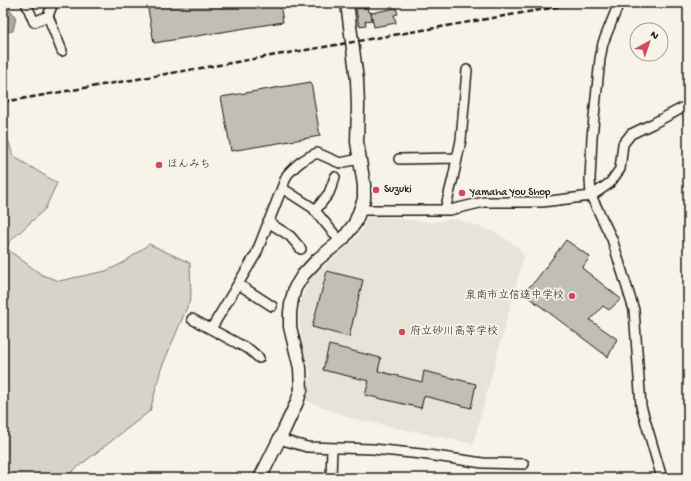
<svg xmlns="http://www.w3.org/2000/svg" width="691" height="481" font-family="'Gochi Hand','Klee One',sans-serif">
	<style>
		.built { fill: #e6e3d9 }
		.green { fill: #d7d3cb; stroke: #7a7874 }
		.water { fill: #aca9a2; stroke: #72716c }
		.building { fill: #c0beb5; stroke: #1c1c1c }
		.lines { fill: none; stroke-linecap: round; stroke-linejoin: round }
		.street-casing { stroke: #1c1c1c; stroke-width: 12 }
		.secondary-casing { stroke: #1c1c1c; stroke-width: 15 }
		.street { stroke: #f7f3e8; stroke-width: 9 }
		.secondary { stroke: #f7f3e8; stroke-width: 12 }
		.rail { stroke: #1c1c1c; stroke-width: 2.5; stroke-dasharray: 6 3; stroke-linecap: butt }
		.poi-dot { fill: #d1495b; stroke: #f7f3e8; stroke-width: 1.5 }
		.labels { text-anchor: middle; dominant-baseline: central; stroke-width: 3.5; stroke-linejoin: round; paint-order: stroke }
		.poi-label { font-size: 11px; fill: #1c1c1c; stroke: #f7f3e8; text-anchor: start }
	</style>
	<rect width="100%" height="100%" fill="#f7f3e8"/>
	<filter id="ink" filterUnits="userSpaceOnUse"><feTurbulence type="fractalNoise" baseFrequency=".025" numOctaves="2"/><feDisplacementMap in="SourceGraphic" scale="8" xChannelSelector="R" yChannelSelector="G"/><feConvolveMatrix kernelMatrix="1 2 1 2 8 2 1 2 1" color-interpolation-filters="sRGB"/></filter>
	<g filter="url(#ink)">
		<path class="built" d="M368,215l62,7 24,-3 12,3 31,11 21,14 6,9 -51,188 -123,-26 -46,-18 7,-26 -8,-28 -4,-27v-14l10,-24 14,-14 33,-28 7,-11z"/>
		<path class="green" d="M3,123l10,33 44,27 -12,26 -36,33 -2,7 35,26 17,6 47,-10 17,-8 26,-19 41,19 1,35 -30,71 -11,42 -76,59 -8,8h-63z"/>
		<path class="water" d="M3,3h3l10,15 -3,13 -10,2z"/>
		<path class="building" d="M147,3h133l3,19 -129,21z
			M367,7l1,5h3l1,8 -7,1 1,4 -7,1 -3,-17z
			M396,8l2,6 -4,1 2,8 -22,4 -3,-14z
			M311,82l9,54 -89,15 -10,-54z
			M566,240l24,17 -8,11 39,31 -12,11 -6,-4 -13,14 27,19 -9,18 -85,-64 13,-13z
			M327,271l36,9 -14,57 -37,-10z
			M329,345l52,13 -3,13 44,11 2,-11 52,13 -5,24 -47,-12 -3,12 -56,-13 4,-14 -46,-11z"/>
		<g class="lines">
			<g class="street-casing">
				<path id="street" d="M26,3l8,19 14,-6 5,-13
					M619,3l-16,40 -3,16 -8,78 -2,42 1,17 21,43 22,71 7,96 21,72
					M48,16l14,35
					M399,159l58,-1
					M282,188l31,20 27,33
					M360,210h90l34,-8h58l49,-6 19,-13 10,-14 3,-25 8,-10 21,-10 36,-19
					M445,210l8,-32 8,-38 6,-70
					M315,211l14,-18 6,-16
					M268,222l22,14 11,13
					M238,284l34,22
					M192,319l58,31 9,8
					M211,329l45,-75 31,-79c10,-11 16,-16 30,-22l23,10 19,-4
					M279,439l28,8 66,2 48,5 62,9 41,1
					M331,478l1,-30"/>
			</g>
			<g class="secondary-casing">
				<path id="secondary" d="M260,478l24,-48 13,-28 4,-12 -1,-22 -10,-41v-15l2,-13 3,-11 8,-13 15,-16 25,-20 12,-16 5,-13 4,-11v-14l-7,-43 1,-36 -1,-26 -10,-77"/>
			</g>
			<use href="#street" class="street"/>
			<use href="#secondary" class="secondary"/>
			<path class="rail" d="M3,102l577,-99"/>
		</g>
	</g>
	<g class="poi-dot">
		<circle cx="159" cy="165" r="4"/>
		<circle cx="376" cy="190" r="4"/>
		<circle cx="462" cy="193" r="4"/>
		<circle cx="572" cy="296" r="4"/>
		<circle cx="402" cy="332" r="4"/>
	</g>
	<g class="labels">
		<g class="poi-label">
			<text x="167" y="165">ほんみち</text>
			<text x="384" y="190">Suzuki</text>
			<text x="470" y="193">Yamaha You Shop</text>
			<text x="564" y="296" text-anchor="end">泉南市立信達中学校</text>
			<text x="410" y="332">府立砂川高等学校</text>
		</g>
	</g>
	<rect width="691" height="481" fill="none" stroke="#f7f3e8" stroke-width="16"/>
	<rect x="8" y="8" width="675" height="465" fill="none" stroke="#1c1c1c" stroke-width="1.5" filter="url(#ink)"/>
	<g transform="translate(649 42) rotate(40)"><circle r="19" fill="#f7f3e8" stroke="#9f9d96"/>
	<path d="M0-3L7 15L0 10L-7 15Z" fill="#d1495b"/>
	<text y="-6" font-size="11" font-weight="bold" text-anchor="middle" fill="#1c1c1c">N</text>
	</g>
</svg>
